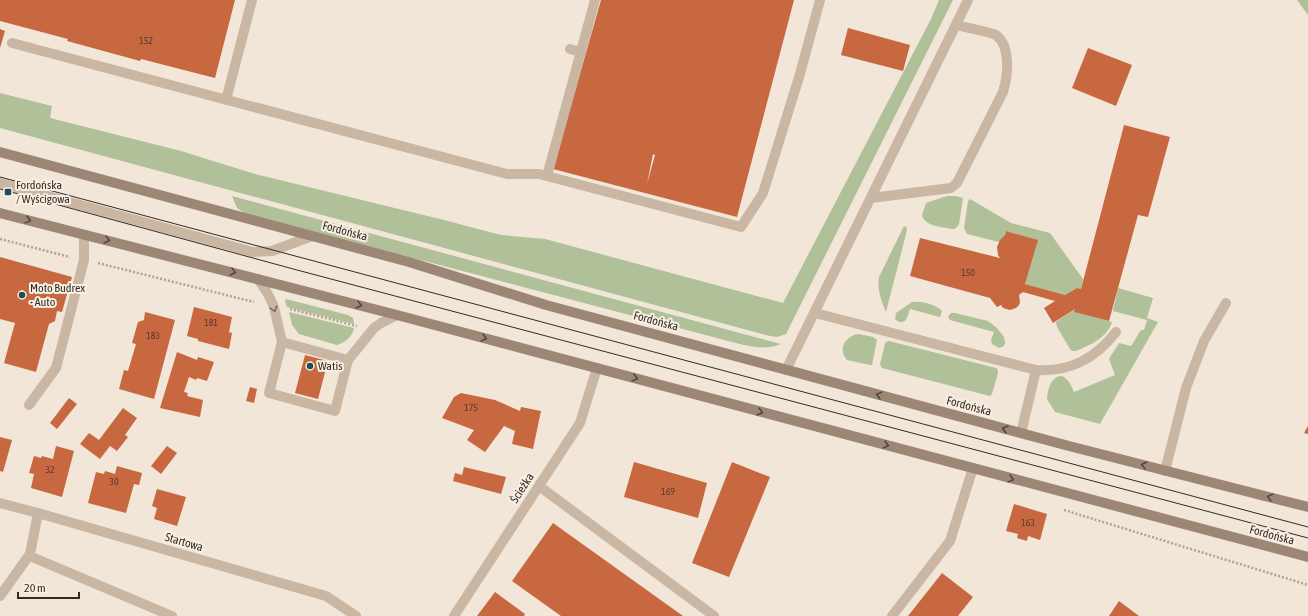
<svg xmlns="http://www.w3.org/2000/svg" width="1308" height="616" font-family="'Asap Condensed',sans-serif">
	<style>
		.green { fill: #b0c098 }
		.building { fill: #c76840; fill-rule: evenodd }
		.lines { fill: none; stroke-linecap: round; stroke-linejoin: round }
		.path { stroke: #b5a18e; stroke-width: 2.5; stroke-dasharray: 2 2; stroke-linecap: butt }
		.service { stroke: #c9b7a4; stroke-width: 10 }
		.minor { stroke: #c9b7a4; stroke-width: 10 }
		.secondary { stroke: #9c8675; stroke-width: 10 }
		.tram { stroke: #342b26; stroke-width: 1 }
		.oneway { stroke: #53463e }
		.oneway2 { stroke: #776a5f }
		.poi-dot { fill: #1b4f55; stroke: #f9f0e4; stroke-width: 1.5 }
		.labels { text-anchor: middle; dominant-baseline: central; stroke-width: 4; stroke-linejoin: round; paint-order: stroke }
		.number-label { font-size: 10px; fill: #593a2c }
		.poi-label { font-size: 12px; fill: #342b26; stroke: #f9f0e4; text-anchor: start }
		.street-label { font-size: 12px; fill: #342b26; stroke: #f9f0e4 }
	</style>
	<rect width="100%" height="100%" fill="#f1e6d8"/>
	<path class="green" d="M939,0h14l-167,334 -9,3 -7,-1 -770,-208v-35l52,13 -2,12 131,33 74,23 189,46 57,15 44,4 238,64 148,-284z
		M1297,0h11v15z
		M232,196l549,148c-16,7 -33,2 -49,-2l-486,-128 -9,-6z
		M947,196h8l8,2 -4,26 -3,4 -3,1c-10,-2 -28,-2 -31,-14l4,-12z
		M970,199l41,24 39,10 33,46 -2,10 -4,-1 -12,7 -40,-11 12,-44 -31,-9 -3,12 -36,-9 -3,-6 4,-27z
		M904,226l3,2 -1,6 -20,78c-5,-11 -9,-23 -7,-35z
		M1118,288l35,10 -6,20 11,4 -58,102 -45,-12 -8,-13c1,-10 4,-23 15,-23 7,4 9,9 12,16l41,-17 -6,-16 10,-16 12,3 10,-16h3l3,-10 -34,-9z
		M286,299l62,16 5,3 1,6 -67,-17 -2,-6z
		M912,302c9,-1 23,2 30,9l-2,6 -30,-8c-2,7 -5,19 -15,10l1,-6z
		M1075,309v3l37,10c-5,16 -22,23 -36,29h-4l-2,-2 -13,-22 -1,-5z
		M289,312l65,16c-2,9 -8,14 -17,17l-38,-11 -7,-9z
		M951,313h4l33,8 9,7 7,9 1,6 -1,3 -5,2 -7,-4 -1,-4 3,-8 -44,-12 -2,-3z
		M859,334l14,3 4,3 -5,25h-2l-23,-5c-10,-11 -1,-25 12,-26z
		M889,341l107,27 2,2v3l-6,21 -2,2 -108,-28 -2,-4 5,-20 1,-2z"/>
	<path class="building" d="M0,0h235l-20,78 -74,-19 -1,2 -73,-20 1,-2 -68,-18z
		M601,0h193l-57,217 -184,-48zM653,154l2,1 -8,29z
		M848,28l62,17 -7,26 -62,-16z
		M0,29l5,2 -5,17z
		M1088,48l44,17 -16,41 -44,-18z
		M1124,125l46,12 -22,80 -10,-2 -29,106 -35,-9 1,-3 -22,14 -9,-15 11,-7 -32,-9 -4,3 1,7 -1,3 -3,3 -6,2 -7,-2 -2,-3 -4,2 -7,-9 -80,-22 10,-38 80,20 -2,-3 -1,-8 3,-7 5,-5 1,-4 32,9 -13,44 40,11 12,-7 4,1z
		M0,257l72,20 -10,35 -5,-1 -2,10 -6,3 -13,48 -32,-9 11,-40 -15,-4z
		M194,307l38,10 -3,15 3,1 -3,16 -31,-8v-2l-11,-3z
		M145,312l30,8 -21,79 -35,-10 5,-19 4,1 8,-27 -4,-1 6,-21 6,-2z
		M177,352l20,8 1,-3 16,5 -7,19 -10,-3 -1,2 -7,-3 -5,15 4,1 -1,3 16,4 -3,17 -40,-9z
		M305,355l23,6 -10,38 -23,-6z
		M250,387l7,2 -3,14 -8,-2z
		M461,393l34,7 25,11 1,-4 20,4 -8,38 -21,-5 3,-13 -11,-5 -19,26 -18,-12 7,-10 -32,-12 12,-21z
		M69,398l8,6 -20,25 -7,-6z
		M123,408l14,10 -12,17 3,2 -11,14 -7,-5 -10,13 -20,-15 9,-11 10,7z
		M1308,426v8l-4,-1z
		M0,437l12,3 -9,32 -3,-1z
		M56,446l18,5 -12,46 -31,-9 3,-14 -5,-1 5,-17 7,2 1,-2 11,3z
		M167,446l10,7 -16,21 -10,-8z
		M634,462l73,21 -9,35 -74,-21z
		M732,462l38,15 -41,100 -37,-14z
		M117,466l25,7 -3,12 -5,-1 -8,29 -38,-10 8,-31 8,2 1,-3 10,3z
		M464,467l42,10 -5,17 -48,-13 2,-8 7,2z
		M157,489l29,8 -9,29 -23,-7 3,-11 -5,-2z
		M1014,504l33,10 -7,26 -12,-4 -1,5 -10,-3 1,-4 -12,-3z
		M553,523l130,93h-122l-49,-35z
		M942,573l31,24 -15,19h-50z
		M495,592l30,22 -1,2h-47z
		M1119,601l20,15h-30z"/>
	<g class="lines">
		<path class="path" d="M0,239l70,18
			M98,263l156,39
			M290,309l67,17
			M1064,510l244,75"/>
		<path class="service" d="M12,43l495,131h32l202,53 22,-34 37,-119 20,-74
			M570,49l11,3
			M226,100l26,-100
			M547,176l48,-176
			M0,183l253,69 19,-1 40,-15
			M871,198l80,-10 6,-5 46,-91c5,-16 8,-46 -7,-57 -5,-3 -32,-8 -40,-10
			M258,279l10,15 6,13 8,35 -13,51 66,18 13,-51 26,-32 7,-5 16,-8
			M815,313l221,57c34,2 59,-11 80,-38
			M282,342l66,18
			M786,370l182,-370
			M29,405l27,-37 28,-108v-25
			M1021,433l15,-63
			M1165,471l21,-83 18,-47 22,-38
			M539,486l175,130
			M38,513l-8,41 2,3 140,59
			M0,596l30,-42
			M892,616l58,-75 23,-73"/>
		<path class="minor" d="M0,503l38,10 288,83 30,20
			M454,616l126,-193 17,-55"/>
		<path class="secondary" d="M0,152l409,110 137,43 523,141 239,61
			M0,213l397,102 911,242"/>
		<path class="tram" d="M0,177l1308,350
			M0,189l297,81 1011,268"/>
	</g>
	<defs><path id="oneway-chevron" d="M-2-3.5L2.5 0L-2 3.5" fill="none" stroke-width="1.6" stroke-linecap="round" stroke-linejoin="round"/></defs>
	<g class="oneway">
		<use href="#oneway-chevron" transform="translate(28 220) rotate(15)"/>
		<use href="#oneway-chevron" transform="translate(107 240) rotate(14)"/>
		<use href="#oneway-chevron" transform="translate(233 272) rotate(14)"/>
		<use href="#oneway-chevron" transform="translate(359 305) rotate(14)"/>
		<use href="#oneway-chevron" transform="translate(484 338) rotate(15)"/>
		<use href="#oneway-chevron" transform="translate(635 378) rotate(15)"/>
		<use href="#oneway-chevron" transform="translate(879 395) rotate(-165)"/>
		<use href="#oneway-chevron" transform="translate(760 412) rotate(15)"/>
		<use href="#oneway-chevron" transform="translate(1005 429) rotate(-165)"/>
		<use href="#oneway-chevron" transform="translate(886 445) rotate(15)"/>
		<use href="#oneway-chevron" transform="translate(1144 465) rotate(-166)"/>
		<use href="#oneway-chevron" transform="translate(1011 479) rotate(15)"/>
		<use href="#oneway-chevron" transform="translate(1270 497) rotate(-166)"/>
	</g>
	<use class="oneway2" href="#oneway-chevron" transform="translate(274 309) rotate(72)"/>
	<g class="poi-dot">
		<rect x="4" y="188" width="8" height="8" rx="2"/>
		<circle cx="22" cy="295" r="4"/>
		<circle cx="310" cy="366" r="4"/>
	</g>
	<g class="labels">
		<g class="number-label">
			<text x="146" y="40">152</text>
			<text x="968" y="272">150</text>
			<text x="211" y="322">181</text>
			<text x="153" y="335">183</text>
			<text x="471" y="407">175</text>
			<text x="50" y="469">32</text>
			<text x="114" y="481">30</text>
			<text x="668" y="491">169</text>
			<text x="1028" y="522">163</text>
		</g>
		<g class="poi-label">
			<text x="16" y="185">Fordońska<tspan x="16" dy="14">/ Wyścigowa</tspan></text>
			<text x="30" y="288">Moto Budrex<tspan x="30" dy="14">- Auto</tspan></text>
			<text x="318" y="366">Watis</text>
		</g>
		<g class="street-label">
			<text transform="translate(345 231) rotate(15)">Fordońska</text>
			<text transform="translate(656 321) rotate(15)">Fordońska</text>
			<text transform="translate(969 406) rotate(15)">Fordońska</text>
			<text transform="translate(522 488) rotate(-57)">Ścieżka</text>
			<text transform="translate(1272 535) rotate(15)">Fordońska</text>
			<text transform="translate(184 542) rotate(16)">Startowa</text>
		</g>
	</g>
	<path d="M18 592v6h61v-6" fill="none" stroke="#342b26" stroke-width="2"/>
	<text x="24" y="592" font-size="12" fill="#342b26" stroke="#f9f0e4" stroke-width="3" paint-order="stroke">20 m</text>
</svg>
